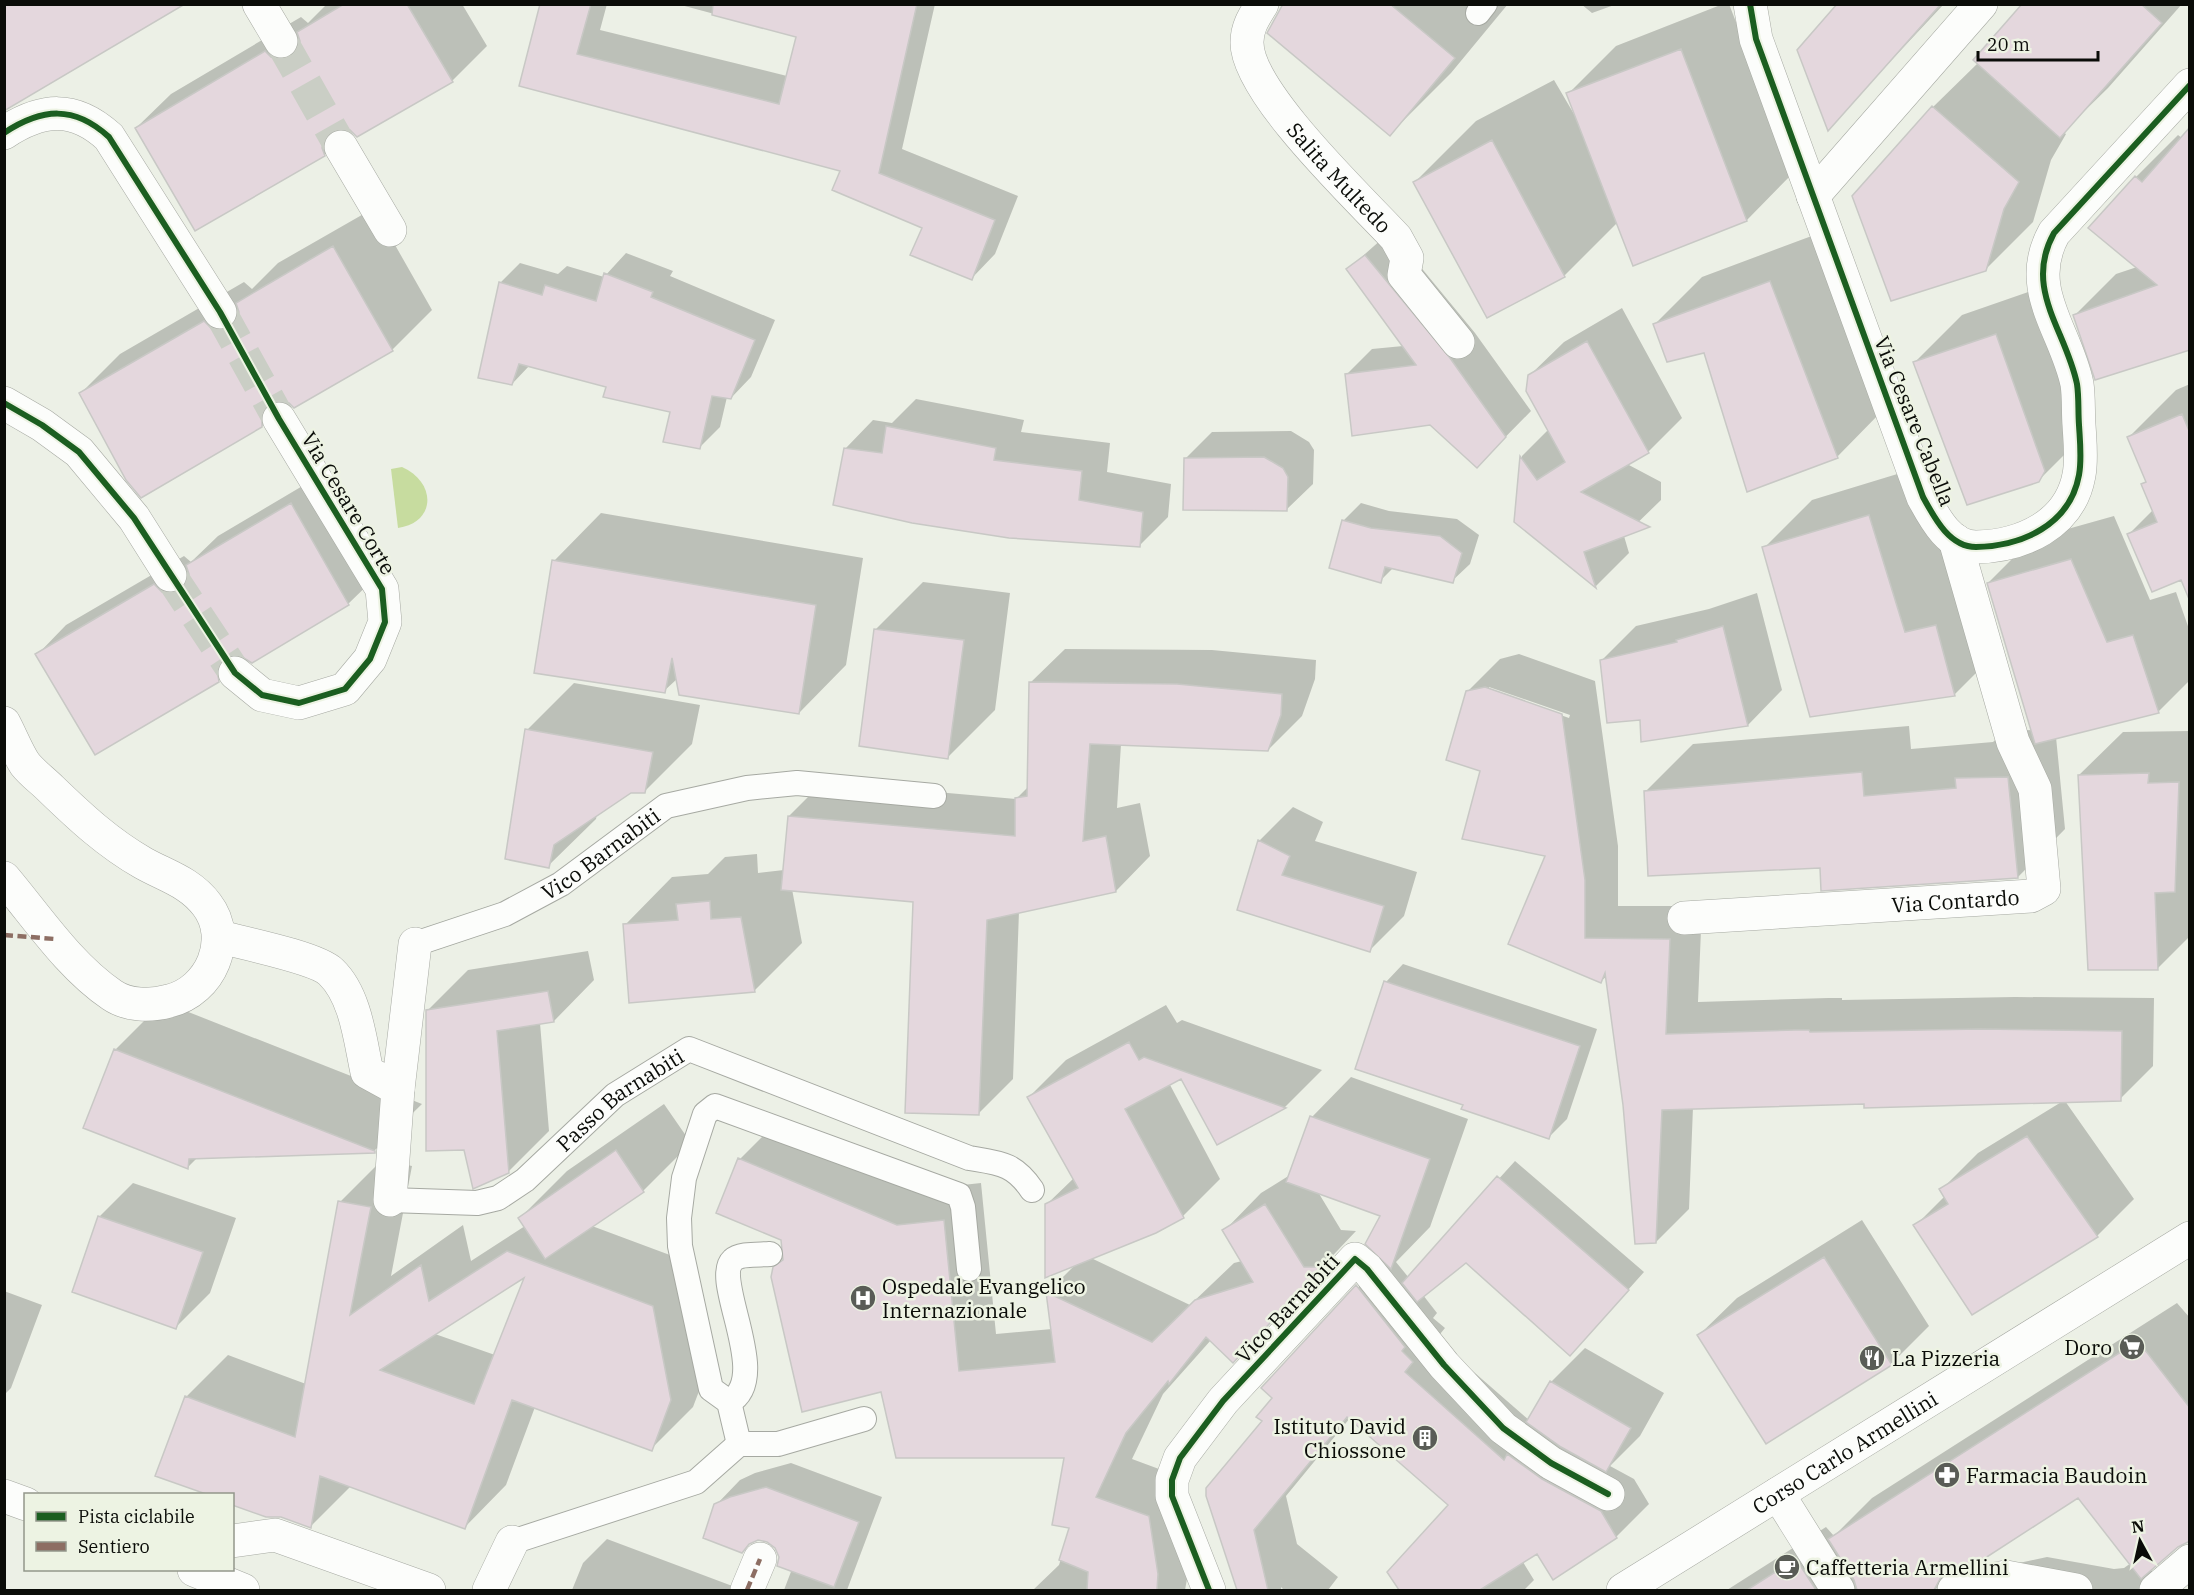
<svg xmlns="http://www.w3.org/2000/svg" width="2194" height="1595" font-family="'IBM Plex Serif',serif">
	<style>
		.water { fill: #c7dc9f }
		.shadow { fill: #0003; fill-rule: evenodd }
		.building { fill: #e4d7dd; stroke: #c8c8c5; stroke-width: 1.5; fill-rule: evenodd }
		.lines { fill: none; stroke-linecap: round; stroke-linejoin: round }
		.minor-tunnel { stroke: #cacec5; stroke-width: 33; stroke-dasharray: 33 16; stroke-linecap: butt }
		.service-casing { stroke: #a6a9a2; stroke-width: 26 }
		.pedestrian-casing { stroke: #a6a9a2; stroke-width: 34 }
		.minor-casing { stroke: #a6a9a2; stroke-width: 34 }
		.tertiary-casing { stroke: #a6a9a2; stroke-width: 34 }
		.service { stroke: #fcfdfb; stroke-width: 24 }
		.pedestrian { stroke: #fcfdfb; stroke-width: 33 }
		.minor { stroke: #fcfdfb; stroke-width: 33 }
		.tertiary { stroke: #fcfdfb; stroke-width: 33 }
		.quiet { stroke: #8d6e63; stroke-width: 4.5; stroke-dasharray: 9 4.5; stroke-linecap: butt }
		.cycleway-casing { stroke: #edf3e3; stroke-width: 10 }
		.cycleway { stroke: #1b5e20; stroke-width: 6 }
		.labels { text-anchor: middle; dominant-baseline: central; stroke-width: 5; stroke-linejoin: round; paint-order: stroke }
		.street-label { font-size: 21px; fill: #0a0c08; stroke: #edf3e3 }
		.poi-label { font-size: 21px; fill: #0a0c08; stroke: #edf3e3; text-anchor: start }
	</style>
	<rect width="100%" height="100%" fill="#ecf0e6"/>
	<path class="water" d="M402,467c34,15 35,55 -4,61l-7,-59z"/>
	<path class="shadow" d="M327,4h135l25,42 -35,35 -102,48 -26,26 -188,-27 35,-34 130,-77 7,6z
		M542,4h65l-7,26 187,46 10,-40 -120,-32h258l-33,145 116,47 -23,58 -23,24 -48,-51 -82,-57 -321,-85z
		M1285,4h223l-57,69 -61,61z
		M1581,4h36l-25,9z
		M1723,4h6l65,168 -47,48 -129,2 -54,54 -149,-94 61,-61 78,-41 27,46 -13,-32 48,-48z
		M1839,4h105l-116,124z
		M2024,4h158l-74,84 -45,44 3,2 -15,26 -18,62 -48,48 -52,-163 45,-44z
		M2178,135l4,3 8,210 -116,-32 42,-42 21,-7 -1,-90z
		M374,208l58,102 -40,40 -105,51 -25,25 -181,-33 39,-39 124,-72 8,7 26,-26z
		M1391,231l84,102 56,78 -54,55 -47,-42 -84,-49 26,-26 31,-3 -55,-77z
		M1817,234l67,175 -47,48 -132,-105 -50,-28 47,-47z
		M626,253l47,18 -3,5 105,44 -24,57 -20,21 -4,-1 -7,30 -20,20 -28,-36 -64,-25 -78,-21 -18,19 -12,-101 20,-20 38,11 9,-8 37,11z
		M2043,287l43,146 -48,48 -123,-119 47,-47z
		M1622,308l60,110 -34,34 -21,12 34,18v18l-37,36 5,17 -33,33 -81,-64 7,-66 27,-27 -20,-53 35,-34z
		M2190,384v191l-37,15 -24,-56 24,-24 -10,-26 4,-3 -18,-44 47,-47z
		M916,399l108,21 -3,12 89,11 -3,29 64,12 -3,33 -28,28 -295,-96 28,-29 19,3z
		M1291,431l18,11 5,8 -1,34 -27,26 -100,-52 26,-26z
		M1917,468l35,118 31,-8 19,69 -48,48 -190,-147 48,-48z
		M321,475l57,100 -30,29 -105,52 -25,25 -181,-26 29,-30 118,-69 7,6 27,-26z
		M1361,503l28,8 68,8 22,16 -9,29 -18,17 -58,-14 -14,14 -37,-60z
		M601,513l262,45 -17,107 -47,48 -122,-34 -13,12 -110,-130z
		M2114,516l36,84 26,-8 14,40v48l-32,32 -102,25 9,92 -47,48 -197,-11 -176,-74 48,-48 216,-18 2,23 82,-7 11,-11 28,-1 -44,-147 44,-44z
		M923,582l87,11 -15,117 -47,47 -72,-128z
		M1757,593l25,97 -34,35 -105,15 -1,-21 -40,-59 34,-34 73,-17z
		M1065,649l147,1 104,10 -1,19 -13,37 -34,34 -147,-6 -4,64 23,-5 10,53 -34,35 -97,20 -6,168 -35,35 -63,-213 -123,-12 10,54 -48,48 -129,-66 47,-48 36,-3 17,-17 32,-3 1,19 26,-3 5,-54 34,-34 193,17 12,-12 2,-104z
		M1519,654l76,27 23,165v60h84l-4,96 130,-4h14v2l173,-3 139,1 -1,68 -33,33 -55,2 69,98 -37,37 -182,-10 30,-30 -4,-6 37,-37 85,-52 -370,6 -4,102 -33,33 -31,-137 -18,-129 -6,5 -54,-126 -65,-85 -15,-78 33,-33zM1489,687l81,28 -1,3 -80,-28z
		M574,683l126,22 -8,39 -48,48h-14l-33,22 -1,5 -48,47 -21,-136z
		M2190,731v205l-32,32 -79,-193 44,-43z
		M1293,807l30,15 -8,19 102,31 -13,44 -34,34 -132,-41 21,-68z
		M588,951l6,29 -40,41 -14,2 9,108 -41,41 -80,-162 40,-40z
		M1403,964l194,65 -30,90 -18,18 -163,-155z
		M163,1002l259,102 -48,47 -176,6 -10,10 -73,-117z
		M1166,1005l11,18 5,-3 140,50 -37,37 -67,36 -37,-66 -12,6 51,96 -37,37 -92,42 99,47 44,-42 8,-2 -18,-30 37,-38 29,-18 22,-58 39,-40 117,42 -38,108 -34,35 13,16 106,-117 129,111 -58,65 -120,-76 -43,34 14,18 -4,5 12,10 -9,11 93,81 22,-38 34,-34 79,45 -24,43 -30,30 24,13 15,25 -33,33 -79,15 -14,10 11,18 -10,10h-123l-12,-18 62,-67 -101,-87 -64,78 11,48 41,33 -10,13h-44l-3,-3v3h-42l-33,-100 58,-69 10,-23 -11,-10 121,-128 -2,-45 -64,-23 23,38 15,1 -123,130 -22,-21 -48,54 -31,65 54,20 9,56 -10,55h-152l26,-25 12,-38 -5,-70 -184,-67 -107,-122 9,-9 -1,-20 -43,-80 37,-37 158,66 46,-5 15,151 56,-5 -4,-37 28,-28 -30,-59 28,-27 -45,-81 37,-37z
		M664,1104l27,39 -48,48 -51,35 102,38 18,93 -19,50 -42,42 -116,-42 -29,78 -41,42 -114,-41 -40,40 -79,-32h-22l-53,-19 29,-78 42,-42 78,29 34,-182 42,-42 30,6 -21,110 72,-51 8,36 54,-35 -5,-8 47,-47zM527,1275l-32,80 -60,-21z
		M133,1183l103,35 -26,75 -34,34 -77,-110z
		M1862,1220l67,106 -38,38 -192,-29 38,-37z
		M4,1291l38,14 -31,83 -7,7z
		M2177,1303l13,15v221l-13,6 -27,24 20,21h-234l1,-2 -4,2h-206l99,-63 8,9 38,-38zM2078,1496l53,67 -7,5 -10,1 -67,-12 -56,12 -10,-5 -2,-4z
		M791,1463l91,34 -35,93h-63l8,-21 -12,-12 -4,-10 -60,-42 24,-25 15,-7z
		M607,1539l136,51h-171l11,-27z"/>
	<path class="building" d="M4,4h181l-181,107z
		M344,4h63l46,78 -96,55 -7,-7 -9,-2 -9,3 -8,7 -2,10 3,8 -130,75 -60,-103 130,-77 6,6 10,3 10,-3 7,-7 2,-9 -3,-9z
		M540,4h51l-14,50 202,50 17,-67 -84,-22 1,-11h204l-38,169 116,47 -23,60 -62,-25 12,-27 -90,-38 8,-19 -321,-85z
		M1283,4h107l65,54 -65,78 -123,-103z
		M1837,4h104l-113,127 -31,-81z
		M2022,4h119l21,19 -102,115 -87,-78z
		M1681,49l66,172 -114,45 -67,-173z
		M1932,106l87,76 -15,27 -18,62 -95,30 -39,-105z
		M2190,127v223l-95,30 -22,-65 84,-30 -69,-57 47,-52 7,6z
		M1492,140l73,137 -78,41 -74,-136z
		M333,246l60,105 -99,57 -5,-5 -10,-3 -9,3 -8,8v16l-121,71 -15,-18 -47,-87 125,-72 8,8 9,2 9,-3 7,-8 2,-8 -3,-9z
		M1365,255l85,103 56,79 -29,31 -47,-43 -78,11 -7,-62 71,-9 -70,-96z
		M604,273l49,19 -2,5 104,43 -24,59 -19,-3 -12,53 -37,-7 7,-30 -67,-15 3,-10 -87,-23 -7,21 -34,-7 21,-96 43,13 3,-10 51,16z
		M1770,281l68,177 -91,34 -43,-139 -37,9 -14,-38z
		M1996,334l49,137 -6,11 -72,23 -54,-143z
		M1587,341l62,112 -68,39 69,35 -66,25 12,36 -82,-66 6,-66 17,24 28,-18 -39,-71 2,-16z
		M2182,414l8,19 -1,166 -8,-19 -29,12 -25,-58 30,-12 -16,-38 5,-2 -19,-45z
		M886,426l110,22 -2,12 88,11 -3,29 64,12 -3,35 -131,-9 -97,-15 -79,-18 11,-57 38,5z
		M1264,457l19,11 5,9 -1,34 -104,-1 1,-52z
		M291,503l58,102 -97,58 -13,-8 -11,1 -8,6 -3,7 2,13 -124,73 -60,-101 119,-70 8,8 9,2 8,-3 8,-8 2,-9 -3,-9z
		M1869,515l36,117 31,-7 19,71 -145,21 -48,-170z
		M1342,520l29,8 69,8 22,17 -9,30 -68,-16 -4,16 -52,-15z
		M2071,559l36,83 26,-7 26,78 -124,31 -48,-161z
		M552,560l264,45 -17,109 -120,-19 -7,-37 -7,35 -131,-20z
		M1723,626l25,100 -107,16 -1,-22 -33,3 -7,-63 77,-18 -1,-2z
		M874,629l90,11 -16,119 -89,-13z
		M1029,682l148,2 105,10 -1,21 -13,36 -178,-7 -7,97 23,-5 10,56 -129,28 -8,195 -74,-2 8,-211 -132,-12 7,-74 227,20v-38l12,-2z
		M1485,687l77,27 23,166v58l85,1 -4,95 129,-4h14l1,2 171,-3 141,2 -1,70 -257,7v-4l-202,6 -6,133 -21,1 -12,-139 -18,-132 -4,10 -93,-39 37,-88 -83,-17 18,-68 -34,-11 20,-69z
		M525,729l128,23 -8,41h-14l-77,52 -5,23 -44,-9z
		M1862,772l2,24 92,-8 -1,-10 53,-1 10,101 -197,13 -1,-23 -172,8 -4,-85z
		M2149,773l-1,10 31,-1 -4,110 -20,1 3,77h-70l-10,-195z
		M1258,840l32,16 -8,19 102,31 -14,46 -133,-42z
		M710,901l1,18 30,-2 14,75 -126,11 -6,-79 55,-4 -2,-16z
		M1384,981l196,65 -31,93 -88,-30 2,-4 -108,-36z
		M548,991l6,31 -57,9 12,142 -36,16 -9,-39 -38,1v-141z
		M1129,1042l10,18 5,-3 142,51 -69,37 -36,-66 -56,30 59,109 -28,15 -111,45v-74l33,-16 -51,-91z
		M114,1049l261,102v2l-186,6 -1,10 -105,-41z
		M1310,1116l120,43 -39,110 -26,-25 15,-28 -94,-34z
		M2027,1136l71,101 -126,78 -59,-90 35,-21 -9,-15z
		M616,1150l28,42 -99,67 -27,-41z
		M738,1158l159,67 47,-5 15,151 96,-9 -9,-70 106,50 43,-42 58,-18 -31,-52 43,-26 39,63h18l-89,96 -27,-26 -37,47 -1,-3 -42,52 -30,64 53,19 9,58 -1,16h-70l1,-18 -29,-12 10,-32 -17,-3 12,-67h-168l-15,-66 -79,20 -31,-135 2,-10 10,-7 -2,-20 -65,-27z
		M1497,1176l132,114 -59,66 -104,-93 -49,39 -15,-19z
		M338,1201l33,6 -21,108 71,-50 8,36 78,-50 146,55 18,94 -19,51 -140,-51 -47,129 -145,-53 -9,52 -30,-11h-15l-34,-12v-11h-26l-51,-18 30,-80 110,41zM524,1278l-50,126 -94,-34z
		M98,1216l105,36 -27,77 -104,-37z
		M1824,1257l68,108 -126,79 -69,-109z
		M1356,1285l49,62 -3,4 11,11 -8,10 99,88 3,-6 35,25 59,32 16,27 -64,42 -16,-26 -57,36h-81l-12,-18 61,-67 -101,-88 -93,113 14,60h-31l-31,-94v-8l56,-67 -6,-4 16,-19 -11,-10z
		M2138,1341l52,67v133l-12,6 -37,32 -63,-81 -102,66 -35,13 -7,13h-77l-3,-10 -26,-41z
		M1550,1381l81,47 -25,44 -45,-25 -35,-25z
		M766,1487l93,35 -25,65 -57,-21 2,-9 -4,-9 -8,-6 -9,-2 -9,4 -7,9 -39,-15 11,-34 16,-7z
		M1796,1559l20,31h-69z"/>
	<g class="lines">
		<path class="minor-tunnel" d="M281,41l60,106
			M220,312l59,107
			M170,575l65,98"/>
		<g class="service-casing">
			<g id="service">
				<path d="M1478,13l7,-9"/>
				<path id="s1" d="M415,944l90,-30 56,-30 105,-78 81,-18 50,-5 137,13"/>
				<path id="s2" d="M390,1200l87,3 21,-5 27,-18 90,-85 74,-46 280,109c30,5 45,5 63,32"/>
				<path d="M729,1402c44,-24 -18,-122 4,-142 7,-7 27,-5 37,-6"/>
				<path d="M739,1444l-10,-42 -18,-13 -31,-143 -1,-28 5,-40 21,-64 10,-8 244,89 4,12 6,62"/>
				<path d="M512,1542l184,-60 43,-38h39l86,-25"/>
			</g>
		</g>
		<g class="pedestrian-casing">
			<path id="pedestrian" d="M747,1590l13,-31"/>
		</g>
		<g class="minor-casing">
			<g id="minor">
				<path d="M259,4l22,37"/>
				<path id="s3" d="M1262,4c-8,13 -15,23 -15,38 -1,50 114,158 149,196l11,20 -3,17 54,67"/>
				<path d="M1750,4l6,35 167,458c11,20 26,50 53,50 46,-1 94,-22 103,-72 3,-16 1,-33 0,-50 -1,-13 0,-28 -2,-41 -11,-54 -54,-95 -23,-151l136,-148"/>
				<path d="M4,133c38,-25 70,-28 105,4l111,175"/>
				<path d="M341,147l49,83"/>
				<path d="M1813,196l168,-192"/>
				<path d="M4,403l38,22 37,27 55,66 36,57"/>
				<path d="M235,673l27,22 37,8 46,-14 25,-30 15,-37 -3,-33 -103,-170"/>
				<path d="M4,723c7,13 13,29 21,41 7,9 18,17 26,25 29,28 57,54 92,74 23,13 47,19 64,42 26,34 4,86 -38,96 -18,5 -41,5 -57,-6 -43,-29 -75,-78 -108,-117"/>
				<path id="s4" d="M1684,918l347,-22 13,-7 -9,-100 -22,-47 -58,-202"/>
				<path d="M220,937c23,6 97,21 111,35 25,24 29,68 36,100l31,17"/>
				<path d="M390,1200l8,-111 17,-145"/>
				<path d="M1778,1494l60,96"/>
				<path d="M232,1541l43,-6 154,55"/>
				<path d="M489,1590l23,-48"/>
				<path d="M1209,1590l-37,-94v-16l8,-22 43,-57 132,-142 12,10 77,96 59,63 48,35 57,31"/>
				<path d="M1954,1590l25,-8 27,-5 70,13"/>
				<path d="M2156,1590l34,-29"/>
			</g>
		</g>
		<g class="tertiary-casing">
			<g id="tertiary">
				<path d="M4,1496l22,8"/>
				<path d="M194,1570l49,20"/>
				<path id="s5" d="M1623,1590l567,-352"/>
			</g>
		</g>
		<use href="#service" class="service"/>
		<use href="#pedestrian" class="pedestrian"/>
		<use href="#minor" class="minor"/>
		<use href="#tertiary" class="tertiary"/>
		<path class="quiet" d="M4,935l51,4
			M747,1590l13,-31"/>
		<g class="cycleway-casing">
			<path id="cycleway" d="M1750,4l6,35 167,458c11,20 26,50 53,50 46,-1 94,-22 103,-72 3,-16 1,-33 0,-50 -1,-13 0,-28 -2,-41 -11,-54 -54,-95 -23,-151l136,-148
				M4,133c38,-25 70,-28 105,4l111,175 59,107 103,170 3,33 -15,37 -25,30 -46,14 -37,-8 -27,-22 -101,-155 -55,-66 -37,-27 -38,-22
				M1209,1590l-37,-94v-16l8,-22 43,-57 132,-142 12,10 77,96 59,63 48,35 57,31"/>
		</g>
		<use href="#cycleway" class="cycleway"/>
	</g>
	<defs>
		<g id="hospital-disc" transform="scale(1.35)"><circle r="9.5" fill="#595c56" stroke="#edf3e3"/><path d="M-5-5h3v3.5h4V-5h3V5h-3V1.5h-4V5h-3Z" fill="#fff"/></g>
		<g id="supermarket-disc" transform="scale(1.35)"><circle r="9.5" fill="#595c56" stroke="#edf3e3"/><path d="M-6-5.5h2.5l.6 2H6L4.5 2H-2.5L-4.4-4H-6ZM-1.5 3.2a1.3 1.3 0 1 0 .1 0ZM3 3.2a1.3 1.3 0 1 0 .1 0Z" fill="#fff"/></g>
		<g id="restaurant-disc" transform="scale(1.35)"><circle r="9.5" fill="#595c56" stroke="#edf3e3"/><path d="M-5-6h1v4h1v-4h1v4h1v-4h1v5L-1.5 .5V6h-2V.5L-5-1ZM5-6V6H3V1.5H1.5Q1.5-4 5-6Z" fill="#fff"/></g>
		<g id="building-disc" transform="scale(1.35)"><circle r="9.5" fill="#595c56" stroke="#edf3e3"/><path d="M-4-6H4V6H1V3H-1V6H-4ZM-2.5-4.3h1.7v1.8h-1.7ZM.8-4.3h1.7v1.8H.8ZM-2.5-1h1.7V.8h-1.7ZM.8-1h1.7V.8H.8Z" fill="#fff"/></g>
		<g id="pharmacy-disc" transform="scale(1.35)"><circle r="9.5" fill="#595c56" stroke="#edf3e3"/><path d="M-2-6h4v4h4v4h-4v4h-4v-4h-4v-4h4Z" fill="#fff"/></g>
		<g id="cafe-disc" transform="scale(1.35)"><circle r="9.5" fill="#595c56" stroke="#edf3e3"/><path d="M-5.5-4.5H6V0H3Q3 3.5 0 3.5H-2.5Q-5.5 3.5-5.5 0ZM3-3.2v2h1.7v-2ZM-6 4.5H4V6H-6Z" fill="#fff"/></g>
	</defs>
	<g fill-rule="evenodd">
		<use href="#hospital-disc" x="863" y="1298"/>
		<use href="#supermarket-disc" x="2132" y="1347"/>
		<use href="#restaurant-disc" x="1872" y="1358"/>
		<use href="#building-disc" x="1425" y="1438"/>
		<use href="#pharmacy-disc" x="1947" y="1475"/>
		<use href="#cafe-disc" x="1787" y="1567"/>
	</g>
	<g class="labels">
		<g class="street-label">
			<text stroke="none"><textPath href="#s3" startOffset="208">Salita Multedo</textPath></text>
			<text transform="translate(1915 421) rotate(68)">Via Cesare Cabella</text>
			<text transform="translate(349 503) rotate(59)">Via Cesare Corte</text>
			<text stroke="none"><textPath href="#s1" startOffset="208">Vico Barnabiti</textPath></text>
			<text stroke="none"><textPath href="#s4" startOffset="272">Via Contardo</textPath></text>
			<text stroke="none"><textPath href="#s2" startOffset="266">Passo Barnabiti</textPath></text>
			<text transform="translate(1287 1308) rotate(-47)">Vico Barnabiti</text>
			<text stroke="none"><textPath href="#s5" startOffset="261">Corso Carlo Armellini</textPath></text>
		</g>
		<g class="poi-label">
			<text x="882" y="1286">Ospedale Evangelico<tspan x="882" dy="24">Internazionale</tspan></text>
			<text x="2112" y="1347" text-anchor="end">Doro</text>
			<text x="1892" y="1358">La Pizzeria</text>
			<text x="1406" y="1426" text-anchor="end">Istituto David<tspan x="1406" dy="24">Chiossone</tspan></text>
			<text x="1966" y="1475">Farmacia Baudoin</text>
			<text x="1806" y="1567">Caffetteria Armellini</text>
		</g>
	</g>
	<rect width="2194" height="1595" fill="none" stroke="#0a0c08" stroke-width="12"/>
	<rect x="24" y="1493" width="210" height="78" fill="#edf3e3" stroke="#92978b" stroke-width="1.5"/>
	<rect x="36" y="1512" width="30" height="9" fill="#1b5e20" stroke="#92978b" stroke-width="1.5"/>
	<text x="78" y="1523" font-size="18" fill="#0a0c08">Pista ciclabile</text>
	<rect x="36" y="1542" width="30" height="9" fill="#8d6e63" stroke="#92978b" stroke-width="1.5"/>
	<text x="78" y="1553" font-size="18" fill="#0a0c08">Sentiero</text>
	<g transform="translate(2140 1541) rotate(352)" stroke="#edf3e3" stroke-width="4.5" paint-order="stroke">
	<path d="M0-4.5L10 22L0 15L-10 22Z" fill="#0a0c08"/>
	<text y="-9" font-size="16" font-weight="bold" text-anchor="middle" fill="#0a0c08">N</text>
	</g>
	<path d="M1978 51v9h120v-9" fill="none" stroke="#0a0c08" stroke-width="3"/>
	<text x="1987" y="51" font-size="18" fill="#0a0c08" stroke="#edf3e3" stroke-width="4.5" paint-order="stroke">20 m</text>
</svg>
